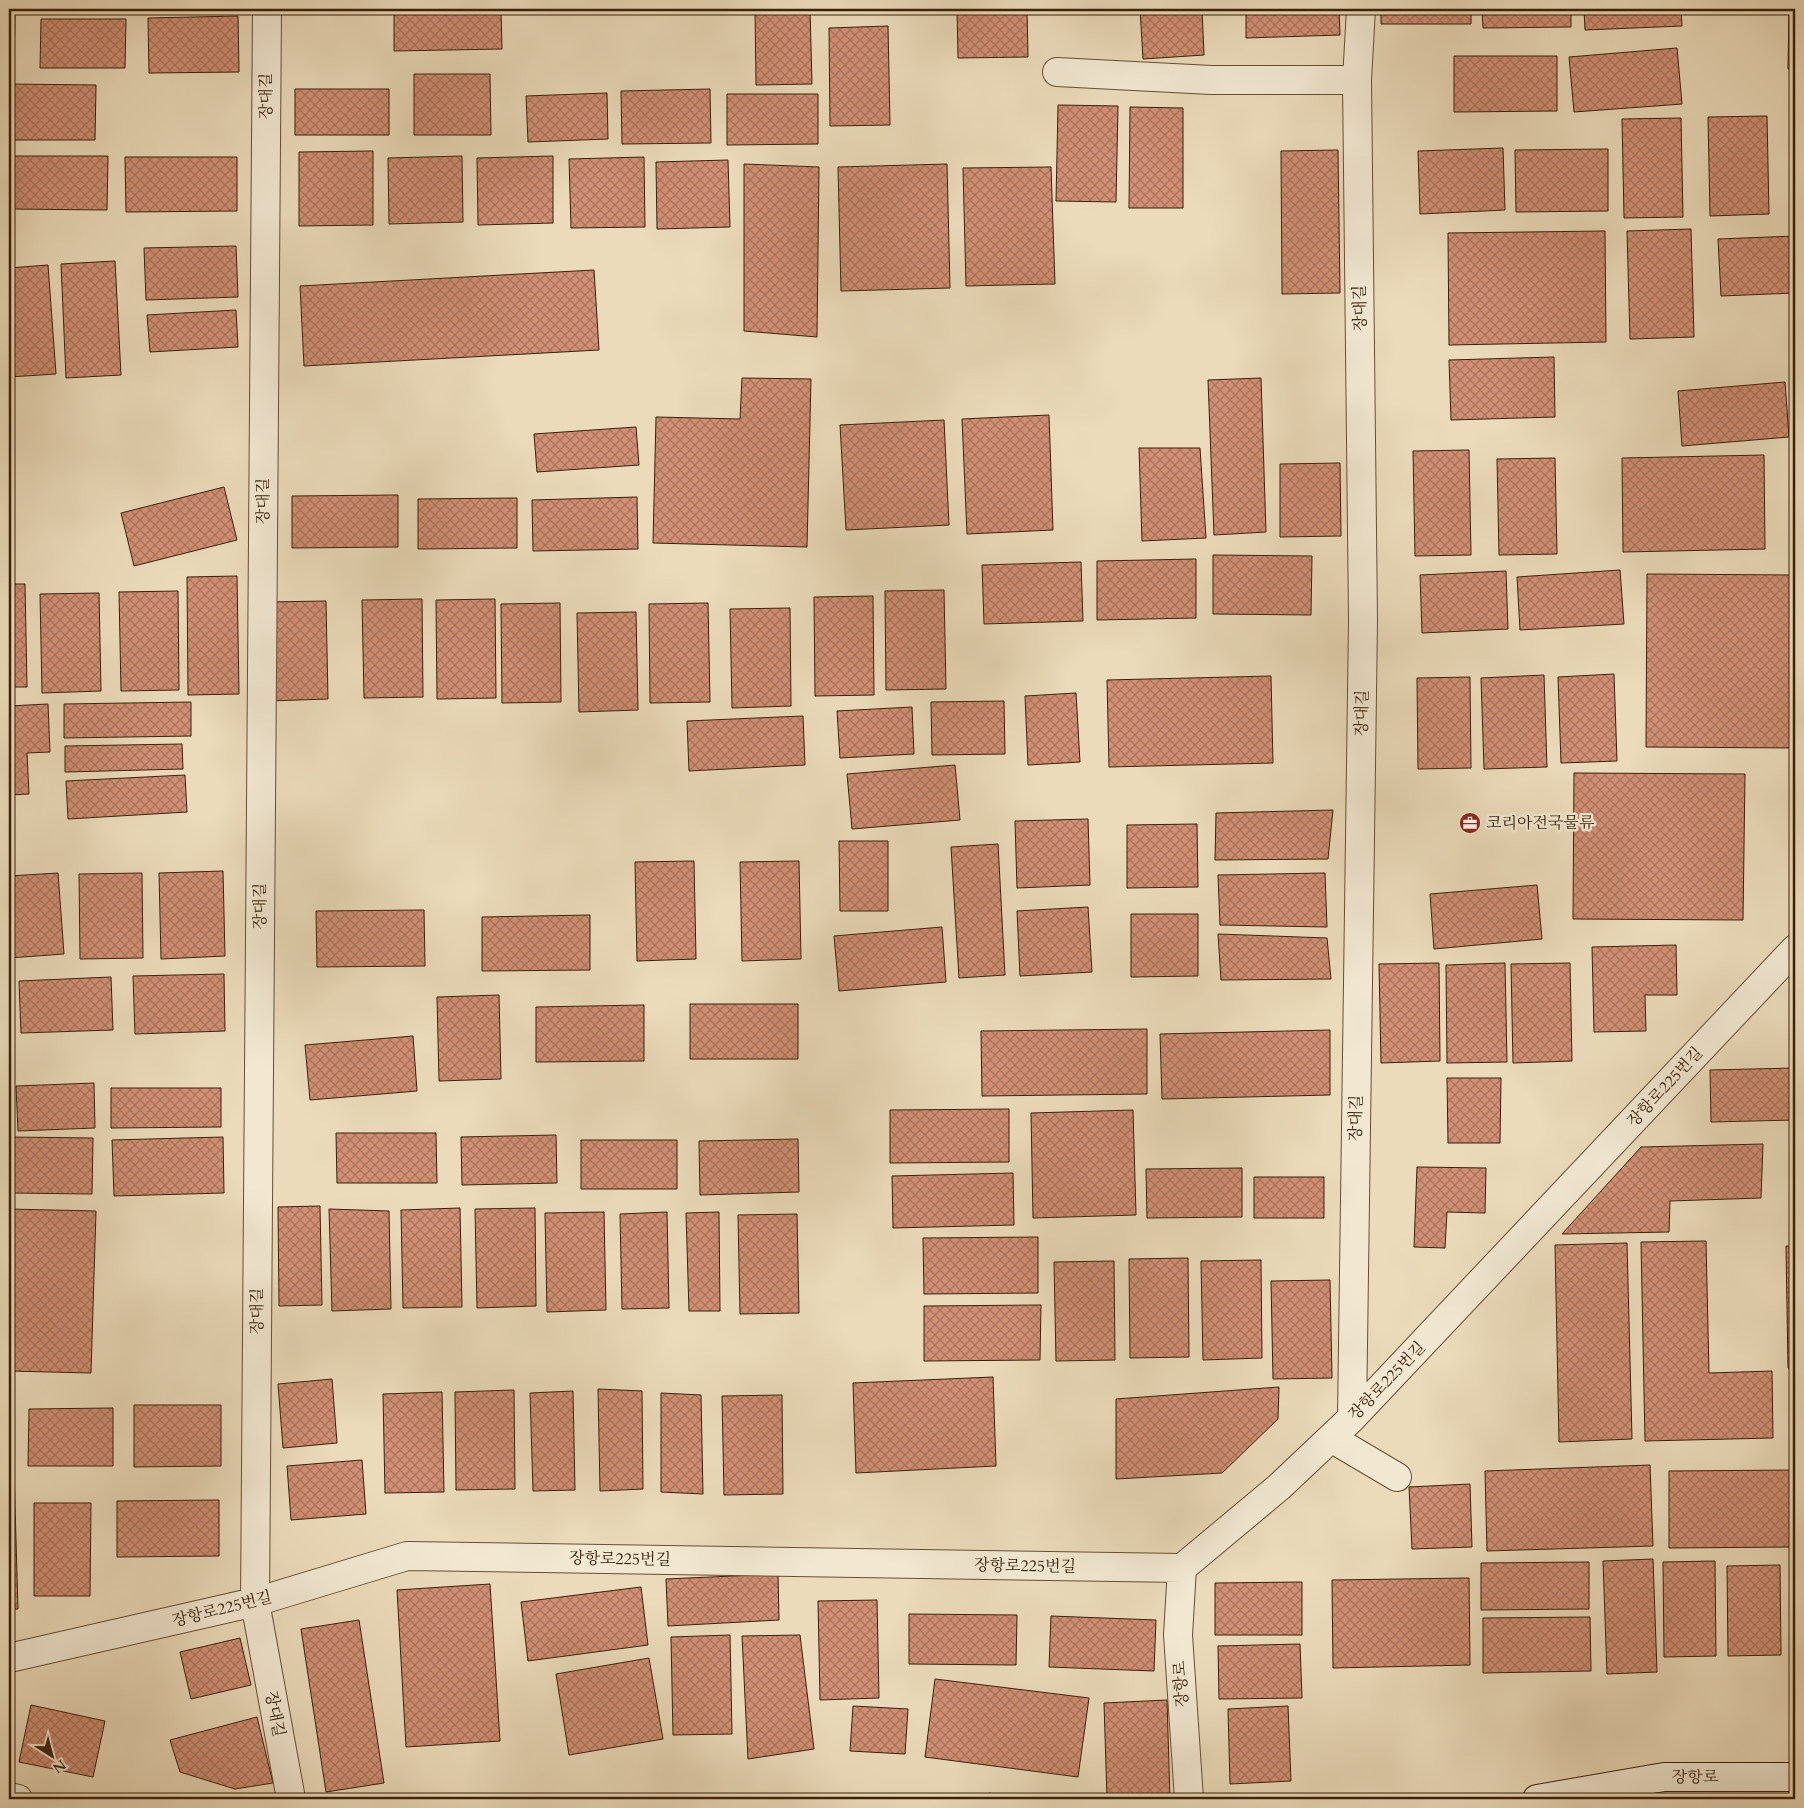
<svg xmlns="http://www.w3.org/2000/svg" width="1804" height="1808" font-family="Cardo,'Noto Serif KR',serif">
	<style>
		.building { fill: url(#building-cross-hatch); stroke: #392008 }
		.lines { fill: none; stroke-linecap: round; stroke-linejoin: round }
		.minor-casing { stroke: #664f34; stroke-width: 30 }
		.secondary-casing { stroke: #392008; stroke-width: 30 }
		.minor { stroke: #f2e8d2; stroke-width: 28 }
		.secondary { stroke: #f2e8d2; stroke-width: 28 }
		.labels { text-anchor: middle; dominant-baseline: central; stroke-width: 5; stroke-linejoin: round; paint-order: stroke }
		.street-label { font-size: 16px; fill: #392008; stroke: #f2e8d2 }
		.poi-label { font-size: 16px; fill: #392008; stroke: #f2e8d2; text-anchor: start }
	</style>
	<defs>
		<pattern id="building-cross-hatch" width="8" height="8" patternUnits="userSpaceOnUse" patternTransform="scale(1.25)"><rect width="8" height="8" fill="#d18f75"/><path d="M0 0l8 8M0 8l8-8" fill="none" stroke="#ab745e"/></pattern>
	</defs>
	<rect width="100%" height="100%" fill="#ebdbba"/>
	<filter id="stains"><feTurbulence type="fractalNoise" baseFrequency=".004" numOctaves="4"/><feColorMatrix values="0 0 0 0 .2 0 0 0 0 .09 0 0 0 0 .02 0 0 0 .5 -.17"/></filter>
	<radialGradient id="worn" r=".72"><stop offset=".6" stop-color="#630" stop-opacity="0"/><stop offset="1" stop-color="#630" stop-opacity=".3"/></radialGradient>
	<path class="building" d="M394,9h107l1,40 -108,2z
		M810,9l2,75 -56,1 -1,-75z
		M957,9h70l1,48 -70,1z
		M1140,9h62l2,46 -61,4z
		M1246,9h93l1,26 -94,3z
		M1381,9h90v15h-90z
		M1482,9h89v18l-88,1z
		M1584,9h97l1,17 -97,4z
		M1789,9h6v60h-7z
		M9,14h6l-1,51h-5z
		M238,16l1,56 -90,1 -1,-55z
		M41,19h85l-1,49h-85z
		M888,26l2,99 -60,1 -1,-98z
		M1677,48l5,56 -108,8 -5,-55z
		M1454,56h103v55l-103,1z
		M414,74h76l1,61h-77z
		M9,84l87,1 -1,55h-86z
		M295,89h94v46h-94z
		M710,89l1,54 -89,1 -1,-53z
		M607,93l1,46 -80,3 -2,-46z
		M727,94h91v50l-91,1z
		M1058,105l60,1 -2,96 -60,-1z
		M1130,107l53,1v100h-54z
		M1767,116l2,98 -59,2 -2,-99z
		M1681,118l2,99 -59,1 -2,-99z
		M1503,148l2,62 -85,4 -2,-63z
		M1608,149v62l-92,1 -1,-62z
		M1338,150l2,143 -58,1 -1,-143z
		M373,151v74l-74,1v-74z
		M9,156h99l-1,54 -98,-1z
		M462,156l1,66 -74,2 -1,-66z
		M553,156v67l-75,2 -1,-67z
		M125,157h112v54l-111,1z
		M644,157l1,70 -74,1 -2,-69z
		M728,160l2,67 -73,2 -1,-67z
		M744,164l75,3 -2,170 -73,-6z
		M947,164l3,124 -109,3 -3,-124z
		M1051,167l4,117 -89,2 -3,-118z
		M1691,229l3,108 -64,2 -3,-108z
		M1605,231l1,111 -157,3 -1,-112z
		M1795,236v57l-74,3 -3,-57z
		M236,246l2,51 -92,3 -2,-52z
		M115,261l6,114 -55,3 -5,-114z
		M48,265l8,109 -47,3v-109z
		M594,270l5,80 -295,16 -4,-80z
		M236,310l2,37 -88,5 -3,-37z
		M1554,357l1,60 -104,3 -2,-60z
		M742,378l69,1 -4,168 -154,-4 3,-126 84,2z
		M1261,378l5,154 -52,3 -6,-155z
		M1785,382l4,55 -107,9 -4,-55z
		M1049,415l4,115 -86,4 -5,-115z
		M944,420l5,105 -103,5 -6,-105z
		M636,427l3,38 -102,7 -3,-38z
		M1139,448h61l6,90 -64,3z
		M1469,450l2,105 -56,1 -2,-105z
		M1764,455l1,94 -142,3 -1,-94z
		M1555,458l2,96 -58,1 -2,-96z
		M1340,463l1,73 -61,1v-73z
		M224,487l13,53 -103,26 -13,-53z
		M398,495v52l-106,1v-52z
		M637,497l1,52 -105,2 -1,-51z
		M517,498v50l-99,1v-50z
		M1213,555l99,1 -1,59 -98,-1z
		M1196,559v59l-99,2v-59z
		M1081,562l2,59 -99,3 -2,-59z
		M1620,570l4,54 -104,6 -3,-53z
		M1506,571l2,58 -86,4 -2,-58z
		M1647,574l148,1v173l-149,-1z
		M237,576l2,118 -51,1 -1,-118z
		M9,584h16l2,103h-18z
		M944,590l2,99 -60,1 -1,-99z
		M178,591l1,99 -58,1 -2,-99z
		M99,593l2,98 -59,2 -2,-99z
		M873,596l1,99 -59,1 -1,-99z
		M422,599l1,98 -59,1 -2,-98z
		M495,599l1,99 -59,1 -1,-99z
		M326,601l2,98 -59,2 -2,-99z
		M560,603l1,99 -59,1 -1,-99z
		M708,603l2,99 -60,1 -1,-99z
		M790,608l1,98 -59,2 -2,-99z
		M636,612l2,98 -59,2 -2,-99z
		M1614,674l3,87 -56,2 -3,-86z
		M1544,675l3,92 -63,2 -3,-91z
		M1271,676l2,87 -164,4 -2,-87z
		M1470,677l1,91 -53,1 -1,-91z
		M1076,693l4,69 -52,3 -3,-69z
		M1004,701l1,53 -73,1 -1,-53z
		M191,702v34l-127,2v-34z
		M48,704l2,48 -23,1 2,41 -20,1v-89z
		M912,707l2,47 -74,4 -3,-47z
		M803,716l2,49 -116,6 -2,-50z
		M182,744l1,25 -118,3v-26z
		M955,765l5,55 -108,9 -5,-55z
		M1574,773l171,1 -2,146 -170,-1z
		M185,775l2,37 -119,7 -2,-38z
		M1333,810l-5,49 -113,1 1,-47z
		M1088,819l2,66 -73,3 -2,-67z
		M1197,824l1,63 -71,1v-63z
		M839,841h49v70h-48z
		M998,844l7,131 -46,3 -8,-131z
		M694,861l2,98 -59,2 -2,-99z
		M799,861l2,98 -59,2 -2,-99z
		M223,871l2,85 -64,3 -2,-86z
		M58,873l6,81 -55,4v-82z
		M142,873l1,85 -63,1 -1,-85z
		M1325,873l2,54 -107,-2 -2,-50z
		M1537,885l5,54 -108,10 -4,-55z
		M1088,907l4,65 -72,4 -3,-65z
		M424,910l1,56 -108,1 -1,-56z
		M1131,914h67v62l-67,1z
		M590,915v55l-108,1v-54z
		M942,927l4,55 -107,9 -5,-55z
		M1218,934l109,4 4,41 -110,1z
		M1676,945l1,50h-32l1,36 -52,1 -2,-85z
		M1439,963l1,98 -59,2 -2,-99z
		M1505,963l2,99 -60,1 -1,-98z
		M1570,963l2,98 -59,2 -2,-99z
		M224,974l1,57 -90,3 -2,-58z
		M111,977l2,53 -92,3 -2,-52z
		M499,995l2,84 -62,2 -2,-84z
		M690,1004h108v55h-108z
		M644,1005v56l-108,1v-55z
		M1147,1029v65l-165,2 -1,-65z
		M1330,1030v65l-168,4 -2,-65z
		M413,1036l4,55 -107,9 -5,-55z
		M1795,1068v52l-84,2 -1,-52z
		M1447,1078h54l-1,65h-52z
		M94,1083l1,45 -77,3 -2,-45z
		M111,1088h110v39l-110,1z
		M1009,1109v53l-119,1v-53z
		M1133,1110l3,105 -103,3 -2,-105z
		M336,1133h100l1,50h-100z
		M556,1135l1,48 -95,2 -1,-48z
		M9,1137l84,1 -1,56 -83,-1z
		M223,1137l1,56 -110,3 -2,-56z
		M798,1139l1,53 -99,3 -1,-54z
		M581,1140h96v49h-96z
		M1763,1144l-2,54 -91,3 -1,31 -107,2 79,-87z
		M1417,1167l69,1 -1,45 -38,-1 -2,36 -31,-1z
		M1242,1168v49l-95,1 -1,-49z
		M1013,1173l1,52 -121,3 -1,-52z
		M1254,1177h70v41h-70z
		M320,1206l2,99 -43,1 -1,-99z
		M460,1208l2,99 -59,1 -2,-98z
		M535,1208l1,98 -59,2 -2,-99z
		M9,1209l87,2 -5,162 -82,-2z
		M329,1209l60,2 2,98 -59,2z
		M604,1212l2,98 -59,2 -2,-99z
		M667,1212l2,96 -47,1 -2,-95z
		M719,1212l1,99h-31l-3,-98z
		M797,1214l2,99 -59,1 -2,-99z
		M1038,1237v56l-114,1 -1,-56z
		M1706,1241l3,132 63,-2 1,67 -128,3 -4,-199z
		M1627,1243l5,196 -73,3 -4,-197z
		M1786,1246h9v122h-7z
		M1188,1258l1,99 -59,1 -1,-99z
		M1261,1260l1,98 -59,2 -2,-99z
		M1114,1261l1,99 -59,1 -2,-99z
		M1330,1280l2,98 -59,1 -2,-98z
		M1041,1305l-1,55 -116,1v-55z
		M993,1377l3,89 -140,7 -3,-90z
		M332,1379l5,64 -54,5 -5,-64z
		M1279,1387l-1,32 -56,54 -106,6v-80z
		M598,1389l44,2 1,98 -43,2z
		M514,1390l1,99 -59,1 -1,-98z
		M573,1391l2,99 -42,1 -3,-98z
		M442,1392l2,100 -59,1 -2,-99z
		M661,1393l40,2 2,99 -42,-2z
		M782,1395l1,99 -59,1 -2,-99z
		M9,1401h3l6,208h-9z
		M134,1405h87v61l-87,1z
		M113,1408v58h-85l1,-57z
		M362,1460l4,54 -75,6 -4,-54z
		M1650,1465l3,81 -166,5 -2,-80z
		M1795,1470v77l-126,1v-77z
		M1470,1484l2,63 -60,2 -3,-62z
		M219,1500v56l-102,1v-56z
		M34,1503h57l-1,93h-56z
		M1653,1559l4,113 -50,2 -4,-113z
		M1715,1561l1,95 -52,1 -1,-95z
		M1589,1562v47l-108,1v-47z
		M1792,1564h3v92z
		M1780,1565l1,90 -53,1 -1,-90z
		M778,1574l1,46 -111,6 -2,-47z
		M1469,1578l1,87 -137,3 -1,-88z
		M1302,1582v53h-87v-52z
		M490,1584l10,157 -94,6 -9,-157z
		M641,1587l7,58 -120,16 -7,-59z
		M877,1600l2,98 -59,2 -2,-99z
		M909,1614l108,1 -1,50 -107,-1z
		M1051,1616l105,4 -2,51 -105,-4z
		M1590,1617l1,54 -108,2v-55z
		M359,1620l25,163 -58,9 -25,-163z
		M730,1635l2,99 -59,1 -2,-98z
		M800,1635l14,114 -66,10 -6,-123z
		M240,1638l11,47 -60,14 -11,-47z
		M1300,1644l2,54 -83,1 -1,-53z
		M649,1658l14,81 -94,16 -13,-81z
		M935,1679l154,19 -11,79 -153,-20z
		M1167,1700l3,99h-63l-3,-96z
		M31,1705l74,16 -12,56 -74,-15z
		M853,1706l55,3 -3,45 -55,-3z
		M1288,1706l3,75 -61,3 -2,-75z
		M257,1717l16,66 -38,6 -55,-17 -10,-32z
		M9,1721h2l2,36 -4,1z
		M989,1793l30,6h-31z"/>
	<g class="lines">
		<g class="minor-casing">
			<path id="minor" d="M267,9l-12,1593 36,197
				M1057,72l154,8h146
				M1352,1418l11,-798 -6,-540 4,-71
				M1331,1438l66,39
				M1182,1568l-4,67 11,164
				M9,1658l246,-56 152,-46 775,12 97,-81 73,-69 443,-469
				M9,1797l9,2"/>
		</g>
		<g class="secondary-casing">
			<path id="secondary" d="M1537,1799l127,-22h131"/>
		</g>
		<use href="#minor" class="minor"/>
		<use href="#secondary" class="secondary"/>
	</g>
	<defs>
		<g id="office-disc" transform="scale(1.125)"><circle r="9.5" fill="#8f2418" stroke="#f2e8d2"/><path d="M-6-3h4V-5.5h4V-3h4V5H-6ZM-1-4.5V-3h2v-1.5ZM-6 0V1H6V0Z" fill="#fff"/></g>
	</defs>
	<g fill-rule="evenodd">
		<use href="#office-disc" x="1470" y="823"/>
	</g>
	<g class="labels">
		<g class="street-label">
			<text transform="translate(266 96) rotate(-90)">장대길</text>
			<text transform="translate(1360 308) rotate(-91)">장대길</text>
			<text transform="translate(263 501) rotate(-90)">장대길</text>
			<text transform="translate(1362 713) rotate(-89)">장대길</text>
			<text transform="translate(260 906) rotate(-90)">장대길</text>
			<text transform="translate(1665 1087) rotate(-47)">장항로225번길</text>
			<text transform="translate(1356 1118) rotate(-89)">장대길</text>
			<text transform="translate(257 1311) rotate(-90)">장대길</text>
			<text transform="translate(1387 1381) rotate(-46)">장항로225번길</text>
			<text transform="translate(620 1559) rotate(1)">장항로225번길</text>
			<text transform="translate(1025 1566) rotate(1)">장항로225번길</text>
			<text transform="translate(222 1609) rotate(-14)">장항로225번길</text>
			<text transform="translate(1181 1684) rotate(-94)">장항로</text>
			<text transform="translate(275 1714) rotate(79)">장대길</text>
			<text x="1695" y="1777">장항로</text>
		</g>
		<g class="poi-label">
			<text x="1486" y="823">코리아전국물류</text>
		</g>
	</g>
	<rect width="1804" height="1808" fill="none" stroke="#ebdbba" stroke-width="30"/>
	<rect x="10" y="10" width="1784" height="1788" fill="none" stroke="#392008" stroke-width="2.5"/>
	<rect x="15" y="15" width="1774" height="1778" fill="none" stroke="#392008"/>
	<g transform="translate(52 1756) rotate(144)" stroke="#f2e8d2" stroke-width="4" paint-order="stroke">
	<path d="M0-4L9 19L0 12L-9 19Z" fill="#392008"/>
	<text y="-8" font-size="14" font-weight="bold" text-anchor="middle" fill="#392008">N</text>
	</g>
	<rect width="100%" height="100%" filter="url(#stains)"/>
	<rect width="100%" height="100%" fill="url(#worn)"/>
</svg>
